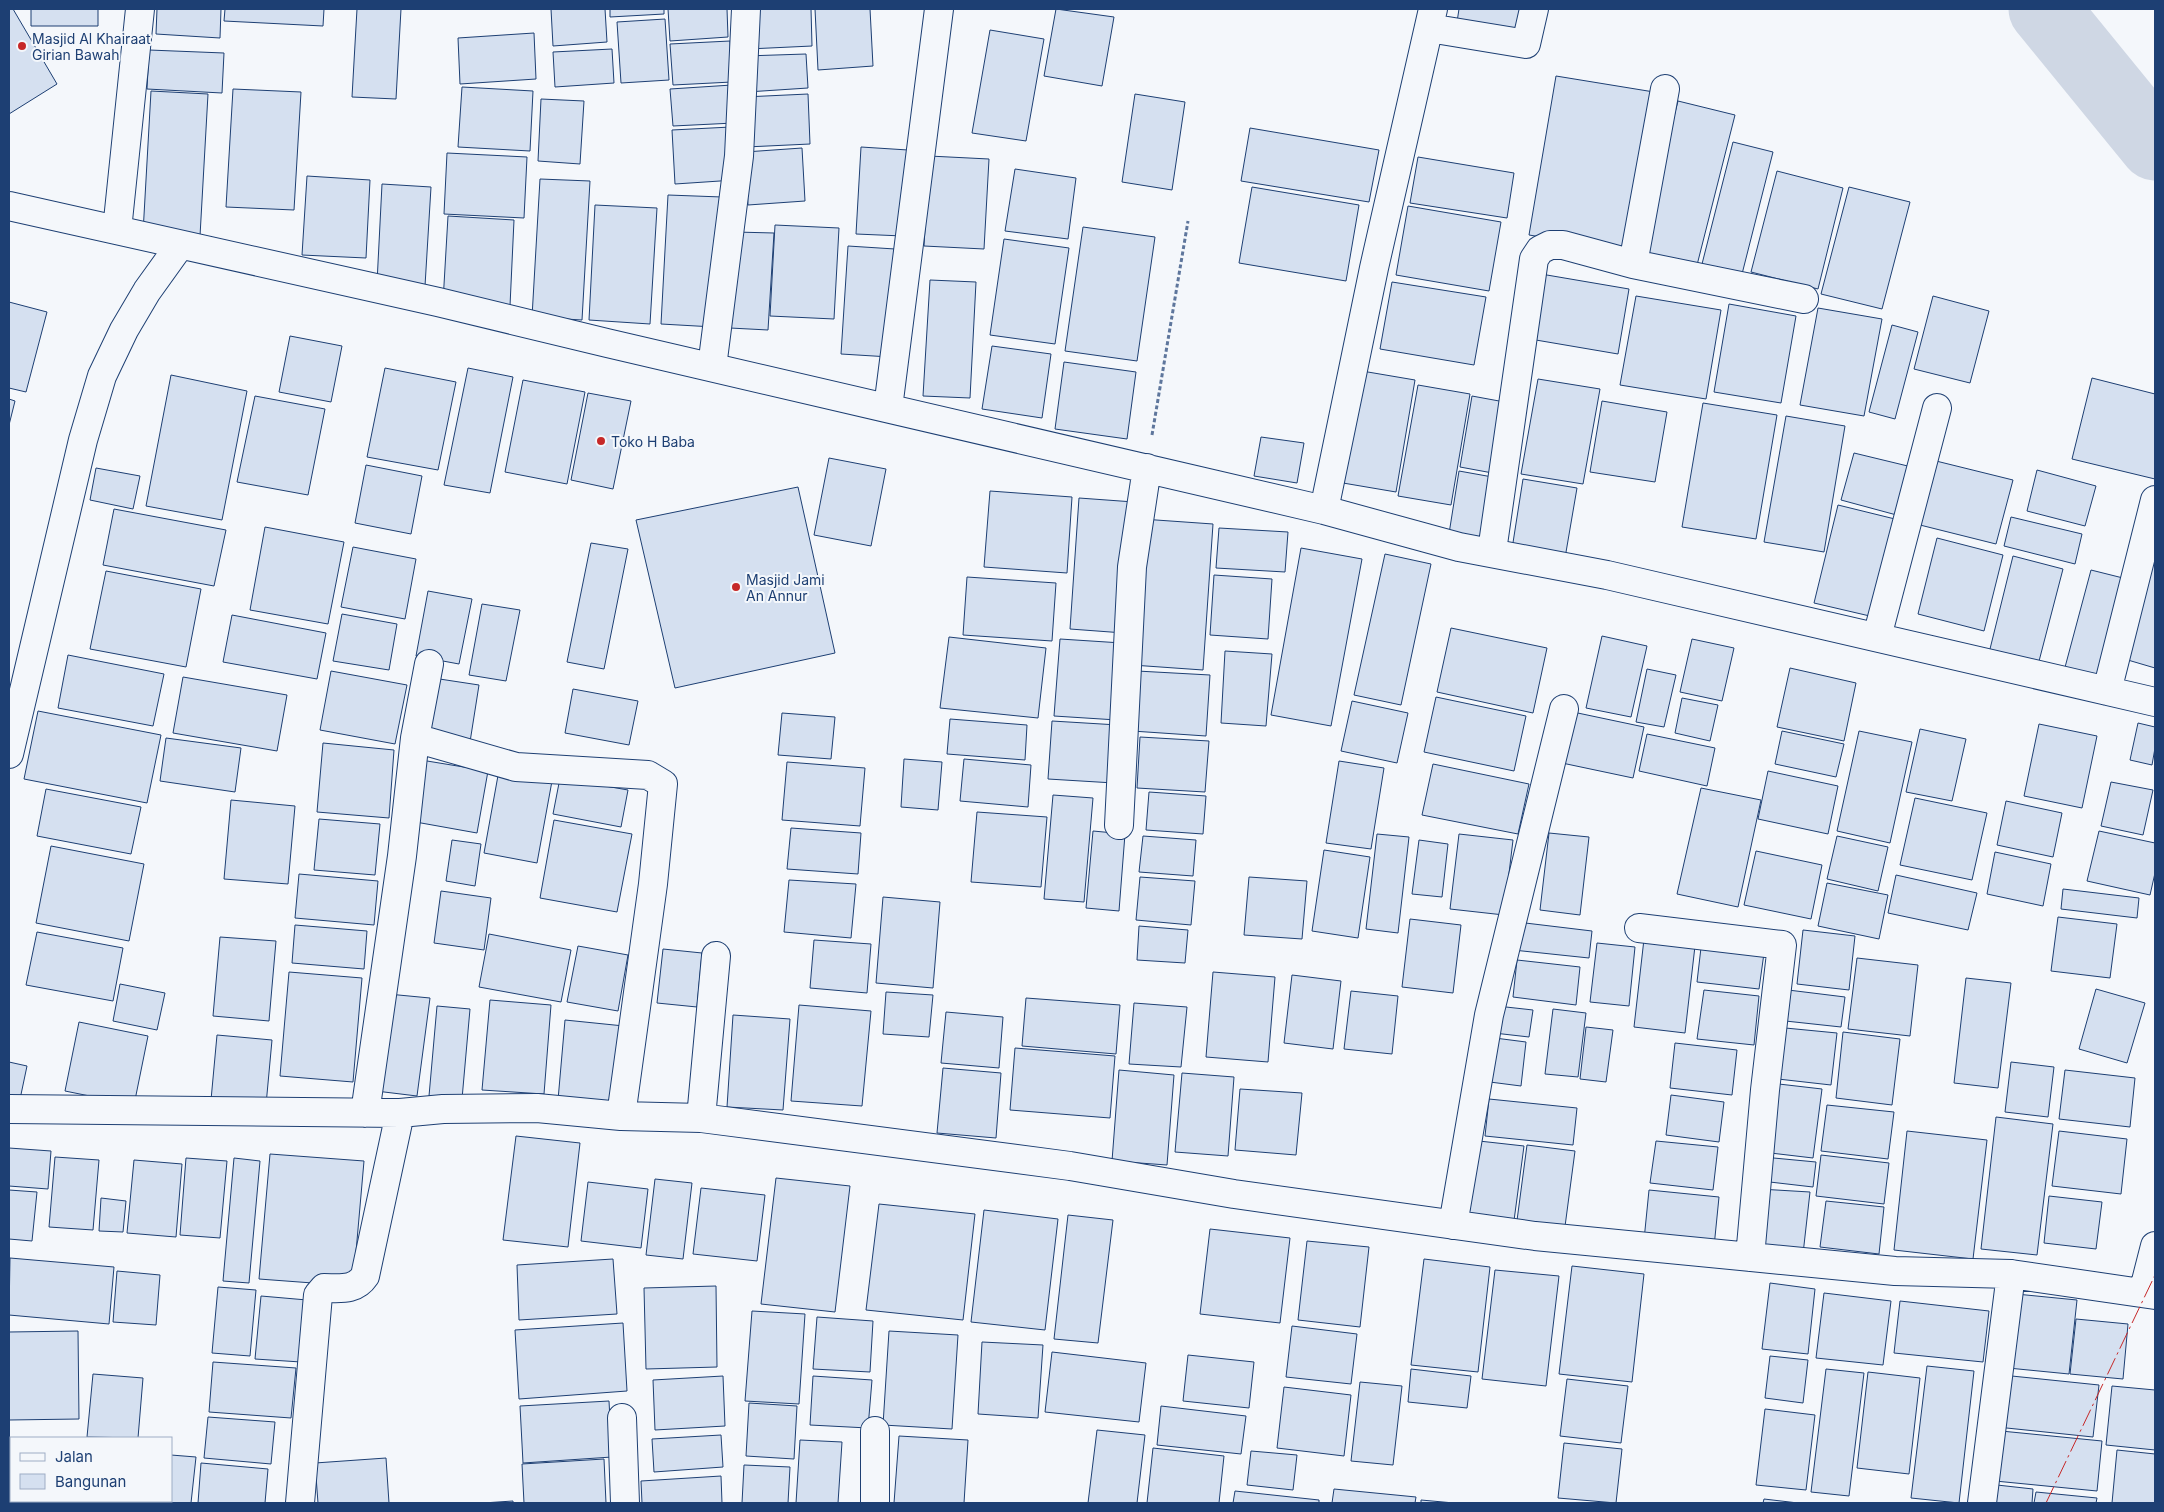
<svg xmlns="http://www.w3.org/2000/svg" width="2164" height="1512" font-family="Inter,sans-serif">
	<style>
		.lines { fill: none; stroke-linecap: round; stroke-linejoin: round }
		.river { stroke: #cfd7e4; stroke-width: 71 }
		.building { fill: #d5e0f0; stroke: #1d3f73 }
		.street-casing { stroke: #1d3f73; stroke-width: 30 }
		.path { stroke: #5e769c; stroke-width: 3; stroke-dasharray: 4 2.5; stroke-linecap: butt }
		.street { stroke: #f4f7fb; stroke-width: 28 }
		.power { stroke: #c62828; stroke-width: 1; stroke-dasharray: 18 4 2.5 4; stroke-linecap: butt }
		.poi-dot { fill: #c62828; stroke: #f4f7fb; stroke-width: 2 }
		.labels { text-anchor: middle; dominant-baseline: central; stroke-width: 4; stroke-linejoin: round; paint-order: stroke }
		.poi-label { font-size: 14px; fill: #1d3f73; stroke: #f4f7fb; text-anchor: start }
	</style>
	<rect width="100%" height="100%" fill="#f4f7fb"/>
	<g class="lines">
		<path class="river" d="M2044,9l111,136"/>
	</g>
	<path class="building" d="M9,9h4l44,75 -48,30z
		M31,9h67v17h-67z
		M157,9h64l-1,29 -64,-4z
		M225,9h99l-1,17 -99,-5z
		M357,9h44l-5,90 -44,-2z
		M551,9h54l2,33 -54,4z
		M610,9h54v5l-54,3z
		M668,9h59l1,28 -58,4z
		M753,9h58l1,37 -64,3z
		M815,9h55l3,57 -55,4z
		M1056,9l58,8 -12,69 -58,-10z
		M1459,9h64l-4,26 -62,-13z
		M665,19l4,61 -48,3 -4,-61z
		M990,30l54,9 -18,102 -54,-8z
		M534,33l2,46 -76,5 -2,-46z
		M730,41l2,41 -59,3 -3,-41z
		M612,49l2,34 -59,4 -2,-35z
		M149,50l75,3 -2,40 -75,-4z
		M806,54l2,34 -61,4 -2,-36z
		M1556,76l98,16 -27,159 -98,-16z
		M732,85l2,38 -61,3 -3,-37z
		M462,87l71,4 -3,60 -72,-4z
		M233,89l68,3 -7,118 -68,-3z
		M151,91l57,3 -8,142 -57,-3z
		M808,94l2,50 -64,3 -2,-50z
		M1135,94l50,8 -13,88 -50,-8z
		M541,99l43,2 -4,63 -42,-3z
		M1678,101l57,14 -40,158 -57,-15z
		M731,127l4,53 -60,4 -3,-54z
		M1250,128l129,22 -10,52 -128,-21z
		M1733,142l40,10 -32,126 -40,-10z
		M861,147l47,3 -5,86 -47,-2z
		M802,148l3,53 -57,4 -3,-53z
		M447,153l80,4 -3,61 -80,-4z
		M929,156l60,3 -5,90 -60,-3z
		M1418,157l96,16 -7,45 -97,-15z
		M1015,169l61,9 -8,61 -63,-8z
		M1777,171l66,17 -25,101 -67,-17z
		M307,176l63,4 -4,78 -64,-3z
		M540,179l50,2 -8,139 -50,-3z
		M382,184l49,3 -6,99 -48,-3z
		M1252,187l107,18 -13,76 -107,-18z
		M1849,187l61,15 -28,107 -61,-15z
		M668,195l54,2 -8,130 -53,-3z
		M595,205l62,3 -7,116 -61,-4z
		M1408,206l93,16 -12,69 -93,-16z
		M448,216l66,4 -4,86 -67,-4z
		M775,225l64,3 -5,91 -64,-3z
		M1083,227l72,10 -18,124 -72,-10z
		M735,232l39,1 -6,97 -38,-2z
		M1004,239l65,9 -14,96 -65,-9z
		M848,246l47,3 -5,108 -49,-3z
		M1541,274l88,15 -11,65 -88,-15z
		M930,280l46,2 -6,116 -47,-2z
		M1392,282l94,15 -12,68 -94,-16z
		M1636,296l85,14 -15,89 -86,-14z
		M1933,296l56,15 -19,72 -56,-14z
		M9,302l38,10 -21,80 -17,-4z
		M1729,304l67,12 -15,87 -67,-11z
		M1818,308l64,11 -18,97 -64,-11z
		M1892,325l26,7 -23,87 -26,-7z
		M290,336l52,10 -11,56 -52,-10z
		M992,346l59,8 -9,64 -60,-9z
		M1064,362l72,10 -9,67 -72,-10z
		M385,368l71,14 -18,88 -71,-13z
		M468,368l45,9 -23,116 -46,-8z
		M1362,371l53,9 -19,112 -53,-9z
		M171,375l76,16 -25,129 -76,-14z
		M2092,378l63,16v85l-83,-20z
		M1538,379l62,10 -17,95 -62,-10z
		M523,380l62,12 -18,92 -62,-12z
		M1418,385l52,9 -19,111 -53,-9z
		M588,393l43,8 -18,88 -42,-9z
		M255,396l70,13 -17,86 -71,-13z
		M1472,396l38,7 -12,71 -38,-7z
		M9,399l6,2 -6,24z
		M1602,401l65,11 -12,70 -65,-10z
		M1703,403l74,12 -21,124 -74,-12z
		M1786,416l59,10 -21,126 -60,-10z
		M1261,437l43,6 -7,40 -43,-7z
		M1854,453l62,15 -12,49 -63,-17z
		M829,458l57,11 -15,77 -57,-11z
		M1928,459l85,21 -17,64 -84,-21z
		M366,465l56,11 -11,58 -56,-11z
		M96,468l44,8 -7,33 -43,-9z
		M2037,470l59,16 -11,40 -58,-15z
		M1459,471l39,7 -11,68 -39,-6z
		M1523,479l54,9 -12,70 -53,-9z
		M798,487l37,166 -160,35 -39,-168z
		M990,491l82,6 -5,76 -83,-6z
		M1079,498l55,4 -10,131 -54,-4z
		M1838,505l61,15 -25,97 -60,-14z
		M114,509l112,21 -12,56 -111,-21z
		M2011,517l71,17 -7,30 -71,-18z
		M1142,519l71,5 -10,146 -71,-5z
		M2155,525v143l-34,-10z
		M265,527l79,15 -16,82 -78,-14z
		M1219,528l69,4 -3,40 -69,-4z
		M1937,538l66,17 -19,76 -66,-17z
		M591,543l37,6 -24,120 -37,-7z
		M353,547l63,12 -11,60 -64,-12z
		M1301,548l61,11 -31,167 -60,-11z
		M1385,554l46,10 -30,141 -47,-10z
		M2013,556l50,13 -25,96 -49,-12z
		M2091,570l32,8 -26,101 -33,-8z
		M106,571l95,18 -15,78 -96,-18z
		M1214,575l58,4 -4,60 -58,-4z
		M967,577l89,6 -4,58 -89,-6z
		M428,591l44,8 -13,65 -43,-8z
		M482,604l38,6 -14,71 -37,-6z
		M342,614l55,10 -8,46 -56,-9z
		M232,615l94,18 -9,46 -94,-17z
		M1451,628l96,20 -14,65 -96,-21z
		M1602,636l45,10 -16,71 -45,-9z
		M949,637l97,11 -8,70 -98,-10z
		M1060,639l62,4 -5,77 -63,-4z
		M1692,639l42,9 -12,53 -42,-9z
		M1225,651l47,3 -6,72 -45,-3z
		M68,655l96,19 -11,52 -95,-18z
		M1790,668l66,15 -12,58 -67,-14z
		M1647,669l29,6 -12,52 -28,-5z
		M331,671l76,14 -12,59 -75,-14z
		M1137,671l73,4 -4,61 -74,-5z
		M183,677l104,18 -10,56 -104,-18z
		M433,678l46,7 -9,57 -46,-7z
		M573,689l65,12 -9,44 -64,-12z
		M1436,697l90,19 -12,55 -90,-19z
		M1682,698l36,7 -8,36 -35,-8z
		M1352,701l56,12 -11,50 -56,-12z
		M38,711l123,24 -14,68 -123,-24z
		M1573,712l71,15 -11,51 -71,-15z
		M782,713l53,4 -4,42 -53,-4z
		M950,719l77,6 -2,35 -78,-6z
		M1052,721l66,4 -4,58 -66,-4z
		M2138,723l17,4v21l-3,17 -22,-5z
		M2039,724l58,12 -15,72 -58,-12z
		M1920,729l46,10 -14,62 -46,-9z
		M1782,731l62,13 -8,33 -61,-13z
		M1859,731l53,11 -22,101 -53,-12z
		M1647,734l68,14 -8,38 -68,-15z
		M1140,737l69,4 -4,51 -68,-4z
		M166,738l75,10 -6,44 -75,-11z
		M323,743l71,7 -5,68 -72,-6z
		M904,759l38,3 -4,48 -37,-3z
		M964,759l67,6 -3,42 -68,-6z
		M421,760l67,11 -11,62 -67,-12z
		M1339,761l45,7 -13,81 -45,-6z
		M787,762l78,6 -5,58 -78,-6z
		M1433,764l96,20 -11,50 -96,-19z
		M499,770l53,11 -15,82 -53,-10z
		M1768,771l70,15 -10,48 -70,-15z
		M560,778l68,12 -7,37 -68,-13z
		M2111,782l42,8 -10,45 -42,-9z
		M1701,788l60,12 -23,107 -61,-13z
		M46,789l95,18 -10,47 -94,-18z
		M1149,792l57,4 -3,38 -57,-4z
		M1053,795l40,3 -9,104 -40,-3z
		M1915,798l72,15 -15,67 -72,-15z
		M231,800l64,6 -7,78 -64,-5z
		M2006,801l56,12 -9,44 -56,-12z
		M977,812l70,5 -6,70 -70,-5z
		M319,819l61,5 -5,51 -61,-5z
		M554,820l78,14 -15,78 -77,-14z
		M791,828l70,5 -3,41 -71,-5z
		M1093,831l32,3 -6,77 -33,-3z
		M2099,831l56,12v30l-5,22 -63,-14z
		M1549,833l40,4 -9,78 -40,-5z
		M1377,834l32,3 -11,96 -32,-4z
		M1459,834l54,6 -9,75 -54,-6z
		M1143,836l53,4 -3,36 -54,-4z
		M1837,836l51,11 -10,44 -51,-12z
		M452,840l29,4 -6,42 -29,-5z
		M1419,840l29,4 -6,53 -30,-3z
		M51,846l93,18 -15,77 -93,-18z
		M1324,850l46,7 -12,81 -46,-7z
		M1756,851l66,14 -11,54 -67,-14z
		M1995,852l56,12 -8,42 -56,-12z
		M299,874l79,7 -4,44 -79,-7z
		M1896,875l81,18 -9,37 -80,-17z
		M1140,877l55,4 -4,44 -55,-5z
		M1249,877l58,4 -5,58 -58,-4z
		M789,880l67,4 -5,54 -67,-6z
		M1827,883l61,12 -9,44 -61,-13z
		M2063,889l76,9 -2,20 -76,-9z
		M441,891l50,7 -7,52 -50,-7z
		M883,897l57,5 -7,86 -57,-5z
		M2058,917l59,7 -7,54 -59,-7z
		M1410,919l51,6 -8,68 -51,-6z
		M1517,922l75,9 -3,27 -76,-8z
		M295,925l72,6 -3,38 -72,-6z
		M1139,926l49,4 -3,33 -48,-3z
		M1803,930l52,6 -6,54 -52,-6z
		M37,932l86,16 -10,53 -87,-16z
		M489,934l82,16 -10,52 -82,-15z
		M220,937l56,4 -7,80 -56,-5z
		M1644,939l51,7 -10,87 -51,-6z
		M1702,939l63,7 -6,43 -62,-7z
		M814,940l57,4 -4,49 -57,-5z
		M1597,943l38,4 -6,59 -39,-4z
		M578,946l50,9 -10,56 -51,-9z
		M663,949l39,4 -5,54 -40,-4z
		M1857,958l61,7 -8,71 -62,-7z
		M1517,960l63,7 -4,38 -63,-8z
		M289,972l73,6 -9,104 -73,-6z
		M1213,972l62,5 -7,85 -62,-5z
		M1292,975l49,6 -8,68 -49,-6z
		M1966,978l45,5 -13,105 -44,-5z
		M120,984l45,9 -8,37 -44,-9z
		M1780,989l65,8 -4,30 -65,-7z
		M2096,989l49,14 -18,60 -48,-14z
		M1704,990l55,6 -5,49 -57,-6z
		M1351,991l47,5 -6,58 -48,-5z
		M886,992l47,3 -4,42 -46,-3z
		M388,994l42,4 -13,98 -41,-5z
		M1026,998l94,7 -4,49 -94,-8z
		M490,1000l61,5 -7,89 -62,-4z
		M1134,1003l53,4 -6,60 -52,-3z
		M799,1005l72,6 -9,95 -71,-5z
		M437,1006l33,3 -8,90 -33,-3z
		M1497,1006l36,4 -4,27 -35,-4z
		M1553,1009l33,4 -8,64 -33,-3z
		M946,1012l57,5 -4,51 -58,-5z
		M733,1015l57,4 -7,91 -56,-3z
		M565,1020l59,6 -6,79 -60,-5z
		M79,1022l69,14 -14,69 -69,-14z
		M1586,1027l27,3 -7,52 -26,-3z
		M1775,1027l62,6 -6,52 -62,-7z
		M1843,1032l57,7 -8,66 -56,-7z
		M217,1035l55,5 -6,65 -55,-5z
		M1487,1037l39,5 -5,44 -39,-5z
		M1675,1043l62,7 -5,45 -62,-7z
		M1015,1048l100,8 -5,62 -100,-8z
		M9,1062l18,4 -8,38 -10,-2z
		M2011,1062l43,5 -6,50 -43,-5z
		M943,1068l58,5 -5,65 -59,-5z
		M1119,1070l55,5 -7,90 -55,-4z
		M2065,1070l70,8 -5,49 -71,-8z
		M1182,1073l52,4 -6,79 -53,-4z
		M1770,1083l52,6 -9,69 -51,-6z
		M1240,1089l62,4 -6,62 -61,-5z
		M1671,1095l53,7 -5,40 -53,-7z
		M1489,1099l88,9 -4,37 -88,-9z
		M1827,1105l67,7 -6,47 -67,-8z
		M1996,1117l57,7 -16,131 -56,-6z
		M1907,1131l80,9 -14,119 -79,-9z
		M2059,1131l68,8 -6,55 -69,-8z
		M516,1136l64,7 -12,104 -65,-7z
		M1479,1141l45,5 -11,82 -45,-5z
		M1656,1141l62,6 -5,43 -63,-7z
		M1527,1145l48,6 -11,83 -48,-6z
		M9,1148l42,3 -3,38 -39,-3z
		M270,1154l94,7 -11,125 -94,-7z
		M1821,1155l68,8 -5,41 -68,-8z
		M55,1157l44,3 -6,70 -44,-3z
		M1763,1157l53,5 -3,25 -52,-6z
		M186,1158l41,3 -7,77 -40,-3z
		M234,1158l26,3 -11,122 -26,-2z
		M134,1160l48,4 -6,73 -49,-4z
		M776,1178l74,8 -15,126 -74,-8z
		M655,1179l37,4 -9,76 -37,-4z
		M588,1182l60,7 -7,59 -60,-7z
		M701,1188l64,7 -8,66 -64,-7z
		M1759,1189l51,3 -7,62 -50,-6z
		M9,1190l28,2 -5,49 -23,-2z
		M1649,1190l70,7 -5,50 -70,-7z
		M2049,1196l53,6 -6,47 -52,-6z
		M101,1198l25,3 -3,31 -24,-1z
		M1826,1201l58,6 -5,47 -59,-7z
		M879,1204l96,10 -12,106 -97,-10z
		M984,1210l74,9 -13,111 -74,-8z
		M1068,1215l45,5 -15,123 -44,-4z
		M1210,1229l80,9 -10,85 -80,-9z
		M1307,1241l62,6 -9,80 -62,-7z
		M10,1258l104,9 -5,57 -100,-9z
		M613,1259l4,55 -98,6 -2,-55z
		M1424,1259l66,8 -12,105 -67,-7z
		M1572,1266l72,8 -12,108 -73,-8z
		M1495,1270l64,6 -13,110 -64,-7z
		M117,1271l43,4 -4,50 -43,-3z
		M1770,1283l45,6 -7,65 -46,-5z
		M716,1286l1,81 -71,2 -2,-81z
		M218,1287l38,3 -6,66 -38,-3z
		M1824,1293l67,8 -8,64 -67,-7z
		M2016,1294l61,6 -8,74 -61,-6z
		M261,1296l46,4 -6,62 -46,-3z
		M1900,1301l89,10 -6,51 -89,-9z
		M752,1311l53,3 -6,90 -54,-3z
		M817,1317l56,4 -3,51 -57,-3z
		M2076,1319l52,5 -5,55 -53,-5z
		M623,1323l4,68 -108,8 -4,-69z
		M1292,1326l65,8 -6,50 -65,-7z
		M78,1331l1,88 -70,1v-88z
		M889,1331l69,4 -6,94 -69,-4z
		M982,1342l61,3 -5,73 -60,-4z
		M1052,1352l94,11 -7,59 -94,-10z
		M1188,1355l66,7 -5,46 -66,-7z
		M1770,1356l38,4 -5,43 -38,-5z
		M213,1362l83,6 -5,50 -82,-6z
		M1927,1366l47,5 -15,132 -48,-5z
		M1411,1369l60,7 -4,32 -59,-6z
		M1826,1369l38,4 -15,123 -38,-4z
		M1868,1372l52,6 -11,96 -52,-6z
		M93,1374l50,4 -5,60 -51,-1z
		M2002,1375l97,10 -6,52 -96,-10z
		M723,1376l2,50 -70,4 -2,-50z
		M813,1376l59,4 -4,48 -58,-3z
		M1567,1379l61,7 -7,57 -61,-7z
		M1360,1382l42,4 -9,79 -42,-4z
		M2112,1386l43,4v60l-49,-5z
		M1284,1387l67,8 -7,61 -67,-8z
		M609,1401l3,56 -89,6 -3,-57z
		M749,1403l48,3 -3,53 -48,-3z
		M1161,1406l85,10 -5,38 -84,-9z
		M1765,1409l50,6 -9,75 -50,-5z
		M208,1417l67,5 -4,42 -67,-6z
		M1097,1430l48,5 -8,68h-49z
		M2001,1431l101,10 -5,50 -102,-10z
		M721,1435l2,32 -69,5 -2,-33z
		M899,1436l69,4 -4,63h-70z
		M800,1440l42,2 -4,61h-42z
		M1564,1443l58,6 -6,54 -58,-5z
		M1153,1448l71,8 -5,47h-72z
		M2117,1450l38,4v49h-43z
		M1251,1451l46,4 -4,35 -46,-5z
		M171,1455l25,2 -5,46h-32v-2h12z
		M386,1458l3,45h-71l-3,-40z
		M604,1459l2,44h-82l-2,-39z
		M201,1463l67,6 -3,34h-67z
		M744,1465l46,2 -2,36h-46z
		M721,1476l1,27h-80l-1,-22z
		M1997,1485l36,4 -1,14h-37z
		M1334,1489l82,8 -1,6h-83z
		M1235,1491l84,9v3h-86z
		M2036,1492l61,6 -1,5h-62z
		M1764,1499l34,4h-35z
		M1421,1500l33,3h-33z
		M513,1501v2h-30z"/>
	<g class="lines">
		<g class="street-casing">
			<path id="street" d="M1429,28l97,16 8,-35
				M9,206l429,96 169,41 717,167 135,37 148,28 548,127
				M117,230l23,-221
				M1633,264l32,-175
				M712,367l27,-211 7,-147
				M888,408l51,-399
				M1324,510l50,-242 59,-259
				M1492,551l42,-292 6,-9 10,-5h13l70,19 171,35
				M1877,637l60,-229
				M2107,691l48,-191
				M415,738l14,-74
				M9,754l74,-314 19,-64 22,-46 23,-39 33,-46
				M1119,825l13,-258 15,-99
				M1639,928l143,17 -17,145 -15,167
				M9,1109l391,4 43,-4 94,-1 84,8 80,2 369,48 164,28 301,42 360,35 116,3 144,21
				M365,1113l37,-257 13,-118 101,29 132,8 15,9 -10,100 -32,232
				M701,1118l15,-162
				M1453,1225l36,-210 75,-306
				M2143,1293l12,-47
				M622,1418l3,85
				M875,1431v72
				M300,1503l18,-208 6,-7c16,0 31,3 41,-12l35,-163
				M1982,1503l29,-229"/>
		</g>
		<path class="path" d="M1152,435l36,-214"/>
		<use href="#street" class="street"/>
		<path class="power" d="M2046,1503l109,-228"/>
	</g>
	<g class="poi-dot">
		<circle cx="22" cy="46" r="5"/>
		<circle cx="601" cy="441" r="5"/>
		<circle cx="736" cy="587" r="5"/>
	</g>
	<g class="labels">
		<g class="poi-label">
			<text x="32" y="38">Masjid Al Khairaat<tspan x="32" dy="16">Girian Bawah</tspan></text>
			<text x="611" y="441">Toko H Baba</text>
			<text x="746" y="579">Masjid Jami<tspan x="746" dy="16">An Annur</tspan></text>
		</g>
	</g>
	<rect width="2164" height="1512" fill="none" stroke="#1d3f73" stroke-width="20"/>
	<rect x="10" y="1437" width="162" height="65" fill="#f4f7fb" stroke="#9eadc5"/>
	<rect x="20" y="1453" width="25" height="8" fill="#f4f7fb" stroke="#9eadc5"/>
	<text x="55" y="1462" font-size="15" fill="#1d3f73">Jalan</text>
	<rect x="20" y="1474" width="25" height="15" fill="#d5e0f0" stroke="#9eadc5"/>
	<text x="55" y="1487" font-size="15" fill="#1d3f73">Bangunan</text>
</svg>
